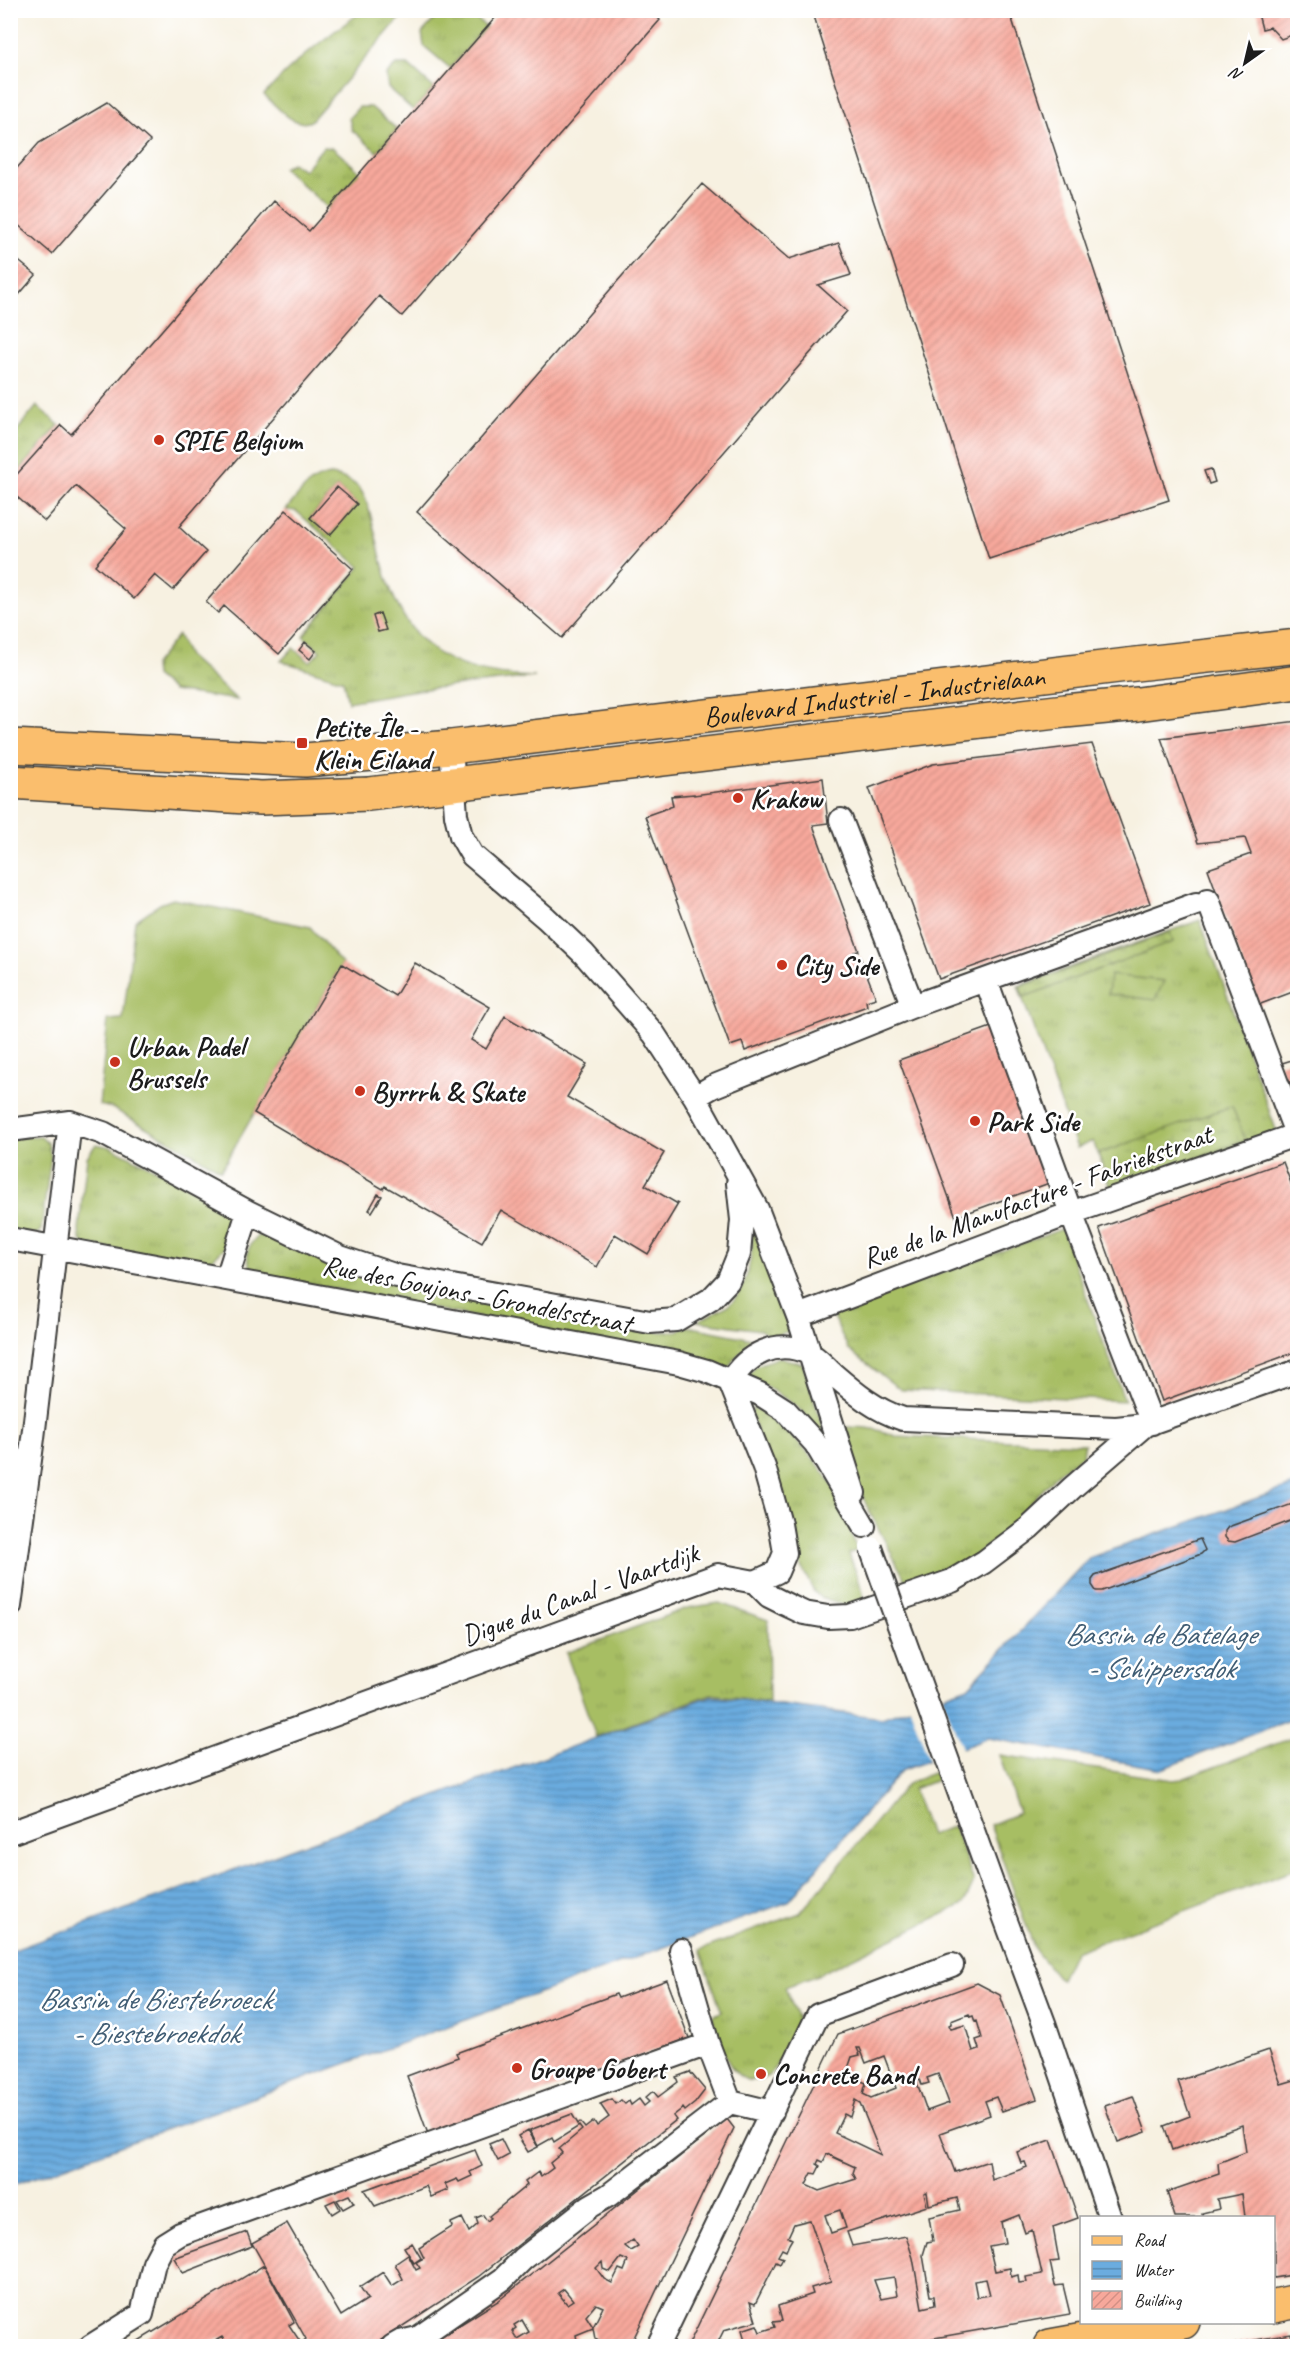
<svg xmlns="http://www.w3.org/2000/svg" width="1308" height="2357" font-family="Caveat,sans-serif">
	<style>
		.grass { fill: url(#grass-tufts); stroke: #626d40; stroke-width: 1.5; fill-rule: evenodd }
		.wetland { fill: url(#wetland-marsh); stroke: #626d40; stroke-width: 1.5 }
		.garden { fill: #a7be64; stroke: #626d40; stroke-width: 1.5 }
		.water { fill: url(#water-rules); stroke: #44647e; stroke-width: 1.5 }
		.pier { fill: #f7f1e1 }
		.building { fill: url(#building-hatch); fill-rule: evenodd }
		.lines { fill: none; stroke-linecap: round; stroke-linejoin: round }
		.street-casing { stroke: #3d3c3a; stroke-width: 26 }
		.primary-casing { stroke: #3d3c3a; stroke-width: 36 }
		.street { stroke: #fff; stroke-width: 22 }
		.primary { stroke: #fabe6d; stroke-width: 33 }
		.street-bridge-casing { stroke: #3d3c3a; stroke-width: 26; stroke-linecap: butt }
		.street-bridge { stroke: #fff; stroke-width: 22 }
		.poi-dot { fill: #c8321e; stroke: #fff; stroke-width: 2 }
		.labels { text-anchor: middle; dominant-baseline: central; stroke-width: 5; stroke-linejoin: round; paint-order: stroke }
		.poi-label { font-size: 28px; font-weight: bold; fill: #1c1c1c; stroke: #fff; text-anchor: start }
		.street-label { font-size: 28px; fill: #1c1c1c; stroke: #fff }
		.water-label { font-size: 30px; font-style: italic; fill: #405d74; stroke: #fff }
	</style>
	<defs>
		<pattern id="grass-tufts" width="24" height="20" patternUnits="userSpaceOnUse" patternTransform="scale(1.5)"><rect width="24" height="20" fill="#a7be64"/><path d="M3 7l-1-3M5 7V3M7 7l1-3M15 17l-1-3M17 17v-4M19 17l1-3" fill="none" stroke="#8fa356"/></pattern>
		<pattern id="wetland-marsh" width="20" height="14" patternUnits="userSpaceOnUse" patternTransform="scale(1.5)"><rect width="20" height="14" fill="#a7be64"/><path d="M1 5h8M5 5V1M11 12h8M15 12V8" fill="none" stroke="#8fa356"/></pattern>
		<pattern id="water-rules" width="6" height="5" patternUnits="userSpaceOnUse" patternTransform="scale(1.5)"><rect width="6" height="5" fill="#6bacdf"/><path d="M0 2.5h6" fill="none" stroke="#578bb4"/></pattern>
		<pattern id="building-hatch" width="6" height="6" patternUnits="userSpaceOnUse" patternTransform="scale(1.5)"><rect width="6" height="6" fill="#f7a89b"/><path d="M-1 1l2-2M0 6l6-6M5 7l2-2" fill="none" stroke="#d39085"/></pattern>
	</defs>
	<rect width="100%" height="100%" fill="#fff"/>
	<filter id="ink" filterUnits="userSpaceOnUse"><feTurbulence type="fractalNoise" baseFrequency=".0167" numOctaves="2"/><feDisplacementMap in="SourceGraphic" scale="12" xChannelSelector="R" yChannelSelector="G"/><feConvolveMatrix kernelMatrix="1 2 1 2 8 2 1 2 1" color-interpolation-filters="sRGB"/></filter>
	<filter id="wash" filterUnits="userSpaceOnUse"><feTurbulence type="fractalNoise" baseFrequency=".008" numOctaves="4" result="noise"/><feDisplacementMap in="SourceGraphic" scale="24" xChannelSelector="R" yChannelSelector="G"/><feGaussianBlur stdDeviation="1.35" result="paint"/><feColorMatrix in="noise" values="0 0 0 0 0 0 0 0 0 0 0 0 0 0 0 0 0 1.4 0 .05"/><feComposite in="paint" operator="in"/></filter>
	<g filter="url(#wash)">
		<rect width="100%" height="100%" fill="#f7f1e1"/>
		<path class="grass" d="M364,10l42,1 -95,110c-18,8 -34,-15 -47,-26 30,-34 63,-59 100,-85z
			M442,11h25l19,16 -36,41 -26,-22 -2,-13z
			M396,65h12l26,23 -21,22 -25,-22 -2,-13z
			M359,107h12l26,22 -20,23 -25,-22 -3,-12z
			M323,147l10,1 27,24 -32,36 -45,-40 9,-5 12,7z
			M37,406l22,19 -48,55v-42z
			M331,475c12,2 24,6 31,17 9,15 15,52 20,70 22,86 68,113 153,115l-118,13 -69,12 -5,-22 -62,-19 12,-13 17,14 10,-11 -17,-15 57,-69 -64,-56 -10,-1c13,-15 23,-33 45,-35zM337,487l20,17 -27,31 -20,-17z
			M178,635l10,21 49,44 -64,-9 -18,-15 -1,-11z
			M1200,920l78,215 -167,54 -18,-48 -16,7 -59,-162z
			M40,1136l8,8 3,12 -10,74 -4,4 -26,-1v-95z
			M96,1144l15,3 96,48 21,20 1,14 -3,17 -12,12 -20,8 -110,-22 -4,-5 -1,-9 3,-31 5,-42z
			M751,1222l41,108 -21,7 -11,-7 -63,-9c10,-5 20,-10 30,-15 22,-15 28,-60 24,-84z
			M1062,1229l63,172 -224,-11 -52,-40 -18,-37z
			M263,1231l63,26 333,75 19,-1 9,-5 75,15c-15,6 -26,12 -33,27l-474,-95c-14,-16 -7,-30 8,-42z
			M779,1357l24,7 23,73h-4c-17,-31 -43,-42 -72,-60l-1,-2 6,-9z
			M753,1407c36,25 70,53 87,94 7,16 11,33 17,49l-8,4 12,31 5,21h-19l-26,-8 -7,-6 -23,-47 -40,-131z
			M844,1427c18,0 34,1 51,9l190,8 -2,11 -24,17 -61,66 -40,31 -48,20 -41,-78 -17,-39z
			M719,1603l49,17 1,82 -58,-8 -115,43 -30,-84 121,-45z
			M1297,1736v133l-223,83 -13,27 -4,-2 -22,-27 -45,-125 29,-12 -20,-58 174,25 9,-1z
			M934,1772l3,8 -24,9 17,46 24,-9 20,56 -10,22 -151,73 -28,10 13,32c-8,17 -15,36 -25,52 -3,5 -10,8 -16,9 -29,5 -38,-43 -45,-64l10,-4 -22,-62 100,-37 107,-129z"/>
		<path class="wetland" d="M1170,932l3,10 -149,55 -4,-10z
			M1232,1106l13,34 -134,49 -13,-35z"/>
		<path class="garden" d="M173,899l137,28 32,37 -121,206 -109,-62 -13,-3 9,-85 15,-1 12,-98 25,-17z
			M1110,975l54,6 -9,19 -47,-6z"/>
		<path class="water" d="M1297,1484v233l-135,52 -174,-31 -87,33 -113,131 -777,284v-235l700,-255 171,22 86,-31 121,-129z"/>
		<path class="pier" d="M941,1694l22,57 -33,12 -21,-58z"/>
		<g id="blocks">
			<path class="building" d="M502,10h148l10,10 -258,296 -23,-20 -197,227 -3,4 27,25 -33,38 -18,-15 -21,24 -39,-34 31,-36 -50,-43 -31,35 -35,-30v-9l51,-57 10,9 5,-5 198,-228 35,30z
				M812,10h197l160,490 -180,59z
				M1257,10h41v23l-17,6 -11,-12 -8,2z
				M107,103l43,38 -98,113 -42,-36v-42l29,-33z
				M702,184l87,75 50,-16 12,32 -33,10 29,26 -285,327 -145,-126z
				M10,254l26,21 -26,30z
				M1211,469l4,13 -6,2 -5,-13z
				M337,487l20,17 -27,31 -20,-17z
				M286,510l67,59 -74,85 -55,-48 -6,7 -12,-11z
				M380,613l6,17 -8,2 -5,-16z
				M305,642l11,9 -6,8 -11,-9z
				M1298,721v269l-40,15 -50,-136 43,-15 -6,-16 -47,5 -37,-105z
				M1092,744l58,159 -211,76 -70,-191 64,-24z
				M823,778l5,45 -15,2 46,126 -5,1 3,6 3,-1 16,41 -10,3 1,5 -122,45 -3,-9 -12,4 -85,-230 28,-10 -2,-10 23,-2v1z
				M415,963l75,44 -19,33 15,9 19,-33 82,48 -20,33 97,56 -19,32 33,19 -30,50 -33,-20 -18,33 -96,-57 -19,32 -97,-56 -2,3 -129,-76 88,-149 53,32z
				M1298,1008v24l-1,1 -6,-18z
				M994,1026l58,156 -96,35 -57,-157z
				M1298,1058v35l-8,3 -11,-32z
				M1283,1162l15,40v149l-136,50 -63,-173z
				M378,1194l4,2 -10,16 -3,-2z
				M1298,1502v16l-63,24 -7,-1 -3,-4v-6l3,-4z
				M1200,1539l5,11 -4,4 -99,37h-6l-4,-6v-5l3,-4z
				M667,1980l22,58 -261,96 -21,-58 51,-19 -2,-4 160,-59 2,4z
				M977,1983l23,12 37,104 -35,12 -6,-14 -11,4 5,14 -50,18 15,39 34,-11 3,19 35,-13 -2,-5 -4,1 -4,-11 34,-12 27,78 -25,9 6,34 -9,1 5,24 8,-1 7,29 -181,32h-201l150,-312zM969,2014l1,3 3,-1 2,6 2,-1 5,17 -6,2 3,9 -6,2 -8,-26 -14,4 -2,-4 2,-1v-3zM857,2048h3l6,15 18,-7 12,32 -25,10 -8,-4 3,-11 -20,-9 6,-17 8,-2zM938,2074l11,29 -22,8 -11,-31 4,-1 2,6 7,-2 -2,-5zM855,2100l5,3 21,52 -46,-22 9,-19 6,3zM827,2154l28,13 -2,6 3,6 -37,12 -13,-6 6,-12 4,1 4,-8 -3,-2 2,-4 4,2zM927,2192l2,13 28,-7 3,12 -31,7 4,24 -6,1 -4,13 7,41h4l1,9 -13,3 -9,-50 -7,-22 -54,10 -5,-14 80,-26 -3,-13zM840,2210l6,18 -15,5 -6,-18zM1019,2215l6,18 7,-3 10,44 -16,3 1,5 -8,1 -1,-8 -7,2 -1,-9 -15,3 -6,-25 16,-3 -4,-21zM810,2220l21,62 -20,6 2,6 -35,12 4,15 -9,1 2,5 -15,5 -3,-7 -15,5 3,10 -16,5 -10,-5 5,-10 32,-9 -6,-19 5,2 21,-42 4,2 3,-6 -5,-2 4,-7 4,2 3,-7 3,-5 -4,-2 6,-13zM894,2277l3,19 -16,3 -7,-19zM986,2279l4,16 -13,2 -3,-16z
				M1269,2050l12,34 17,-5v195l-24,4v-61h-29l-3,-23 -25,5 2,10 -17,4 1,4h-28l-8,-25 52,-18 -1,-11 28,-11 -4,-27 -70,25 -8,-24 26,-10 -12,-35z
				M690,2072l15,18 -10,13 -10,8 -2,-3 -10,8 3,4 -198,157 -106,69h-144l-6,-9 -16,9h-76l134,-81 30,57 -5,3 12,18 5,-4 -54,-96 35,-20 54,93 27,-17 -8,-12 23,-15 9,14 11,-7 -8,-15 13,-9 8,15 4,-2 -4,-6 8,-4 -5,-10 33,-21 -1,-4 11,-5 7,14 9,-8 -2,-6 7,-3 4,6 4,-3 -2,-2 38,-31 -2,-3 13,-10 3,5 12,-9 -3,-5 12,-10 -3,-4 23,-19 -3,-4 -25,16 -2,-4 -14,8 -8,-16 42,-16 6,10 2,-2 5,6 9,-7 3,5 12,-9 -9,-13 12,-5 4,5 5,-4 4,4 4,-3 2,4 8,-6 5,7 5,-4 -4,-4 8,-7 5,6 20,-15 -2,-5z
				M1133,2096l13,36 -28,10 -13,-36z
				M727,2119l7,9 -104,218h-30l2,-3 -7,-4 -2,-11 -17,7 2,11h-152l72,-45zM633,2240l5,7 -7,4 -6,-5zM621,2258l7,3 -4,10 -5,-2 -7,14 -8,-4 -8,-11 6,-6 1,7 7,3zM564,2289l9,11 -6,4 -9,-11zM596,2304l7,3 -10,20 -7,-11zM522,2320l7,12 -12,7 -5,-8 4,-3 -2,-3z
				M528,2130l10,17 -10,5 -10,-16z
				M501,2139l8,16 -11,6 -9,-17z
				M475,2150l7,16 -12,6 2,4 -13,6 -2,-3 -12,5 3,6 -17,7 -5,-11 -51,20 -11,-16z
				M349,2195l5,8 -11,6 -6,-9z
				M335,2200l5,9 -8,5 -6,-10z
				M247,2232l5,14 -69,27 -9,-15z
				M412,2243l9,15 -7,5 -10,-16z
				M1291,2334l2,12h-65l-1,-1z"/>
		</g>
	</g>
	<g filter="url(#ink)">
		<use href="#blocks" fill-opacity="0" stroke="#3d3c3a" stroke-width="1.5"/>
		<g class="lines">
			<g class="street-casing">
				<path id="street" d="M451,747l5,68 5,21 11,19 74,63 38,36 70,80 41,63 62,112 41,107 56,177
					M841,820l72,186
					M1208,900l90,239
					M986,980l85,233 81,210
					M695,1097l17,-10 201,-81 283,-102
					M10,1130l60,-8 33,11 145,79 92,45 57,19 253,46 26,-2 35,-21 17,-18 11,-27 3,-34 -4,-37
					M10,1239l669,124 28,8 53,23 25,16 30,33 49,83
					M227,1278l21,-66
					M798,1316l273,-103 227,-79
					M730,1382c16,-27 46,-44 78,-29 9,4 17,14 25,21 22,19 42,36 70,45l213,9 29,-3
					M730,1382l34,85 16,57 5,29 -8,19 -22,10
					M10,1606l23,-168 37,-316
					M10,1833l708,-258 37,7 14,14 16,8 19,9 24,4 22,-1 102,-35 32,-19 45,-34 44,-41 72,-62 153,-54
					M993,1886l51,137 66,195
					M681,1950l27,94 22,58
					M730,2102l42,10
					M91,2346l51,-32 12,-51 10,-19 16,-10 528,-190
					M393,2346l7,-4 18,-4 85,-59 20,-20 67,-53 19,-11 121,-93
					M658,2346l160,-331 134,-50"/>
			</g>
			<g class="primary-casing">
				<g id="primary">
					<path id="s1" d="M10,746l295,14 146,-13 676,-82 171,-19"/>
					<path d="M10,782l251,16 108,-4 696,-83 73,-7 160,-22"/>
					<path d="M1274,2306l24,-5"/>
					<path d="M1050,2346l133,-24"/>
				</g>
			</g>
			<use href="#street" class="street"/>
			<use href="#primary" class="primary"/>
			<g class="street-bridge-casing">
				<path id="street-bridge" d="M871,1548l122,338"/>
			</g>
			<use href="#street-bridge" class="street-bridge"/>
		</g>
	</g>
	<g class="poi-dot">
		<circle cx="159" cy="440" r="6"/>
		<rect x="296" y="737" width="12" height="12" rx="3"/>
		<circle cx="738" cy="798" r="6"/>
		<circle cx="782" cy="965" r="6"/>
		<circle cx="115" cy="1062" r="6"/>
		<circle cx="360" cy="1091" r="6"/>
		<circle cx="975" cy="1121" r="6"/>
		<circle cx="517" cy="2068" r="6"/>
		<circle cx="761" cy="2074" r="6"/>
	</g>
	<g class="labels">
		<g class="poi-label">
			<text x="171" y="440">SPIE Belgium</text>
			<text x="314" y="727">Petite Île -<tspan x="314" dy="32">Klein Eiland</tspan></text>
			<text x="750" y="798">Krakow</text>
			<text x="794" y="965">City Side</text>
			<text x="127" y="1046">Urban Padel<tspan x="127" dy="32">Brussels</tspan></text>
			<text x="372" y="1091">Byrrrh &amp; Skate</text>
			<text x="987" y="1121">Park Side</text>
			<text x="529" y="2068">Groupe Gobert</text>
			<text x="773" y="2074">Concrete Band</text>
		</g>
		<g class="street-label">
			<text stroke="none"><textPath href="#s1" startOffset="868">Boulevard Industriel - Industrielaan</textPath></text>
			<text transform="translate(1037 1196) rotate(-20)">Rue de la Manufacture - Fabriekstraat</text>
			<text transform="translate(477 1294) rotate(11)">Rue des Goujons - Grondelsstraat</text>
			<text transform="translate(580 1594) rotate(-20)">Digue du Canal - Vaartdijk</text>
		</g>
		<g class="water-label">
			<text x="1160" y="1634">Bassin de Batelage<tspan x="1160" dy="34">- Schippersdok</tspan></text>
			<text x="155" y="1999">Bassin de Biestebroeck<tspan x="155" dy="34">- Biestebroekdok</tspan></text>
		</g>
	</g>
	<rect width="1308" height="2357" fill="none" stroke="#fff" stroke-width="36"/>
	<rect x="1080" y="2216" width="195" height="108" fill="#ffffff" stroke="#a4a4a4" stroke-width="1.5"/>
	<rect x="1092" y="2236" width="30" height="9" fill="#fabe6d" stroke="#a4a4a4" stroke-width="1.5"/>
	<text x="1134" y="2246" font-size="18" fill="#1c1c1c">Road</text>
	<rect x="1092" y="2261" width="30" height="18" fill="url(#water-rules)" stroke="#a4a4a4" stroke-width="1.5"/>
	<text x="1134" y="2276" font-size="18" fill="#1c1c1c">Water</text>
	<rect x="1092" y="2291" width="30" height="18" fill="url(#building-hatch)" stroke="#a4a4a4" stroke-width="1.5"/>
	<text x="1134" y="2306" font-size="18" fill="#1c1c1c">Building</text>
	<g transform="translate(1245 63) rotate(214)" stroke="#ffffff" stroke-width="4.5" paint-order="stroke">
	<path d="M0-4.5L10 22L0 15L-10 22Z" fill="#1c1c1c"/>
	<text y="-9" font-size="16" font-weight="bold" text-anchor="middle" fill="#1c1c1c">N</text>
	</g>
</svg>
